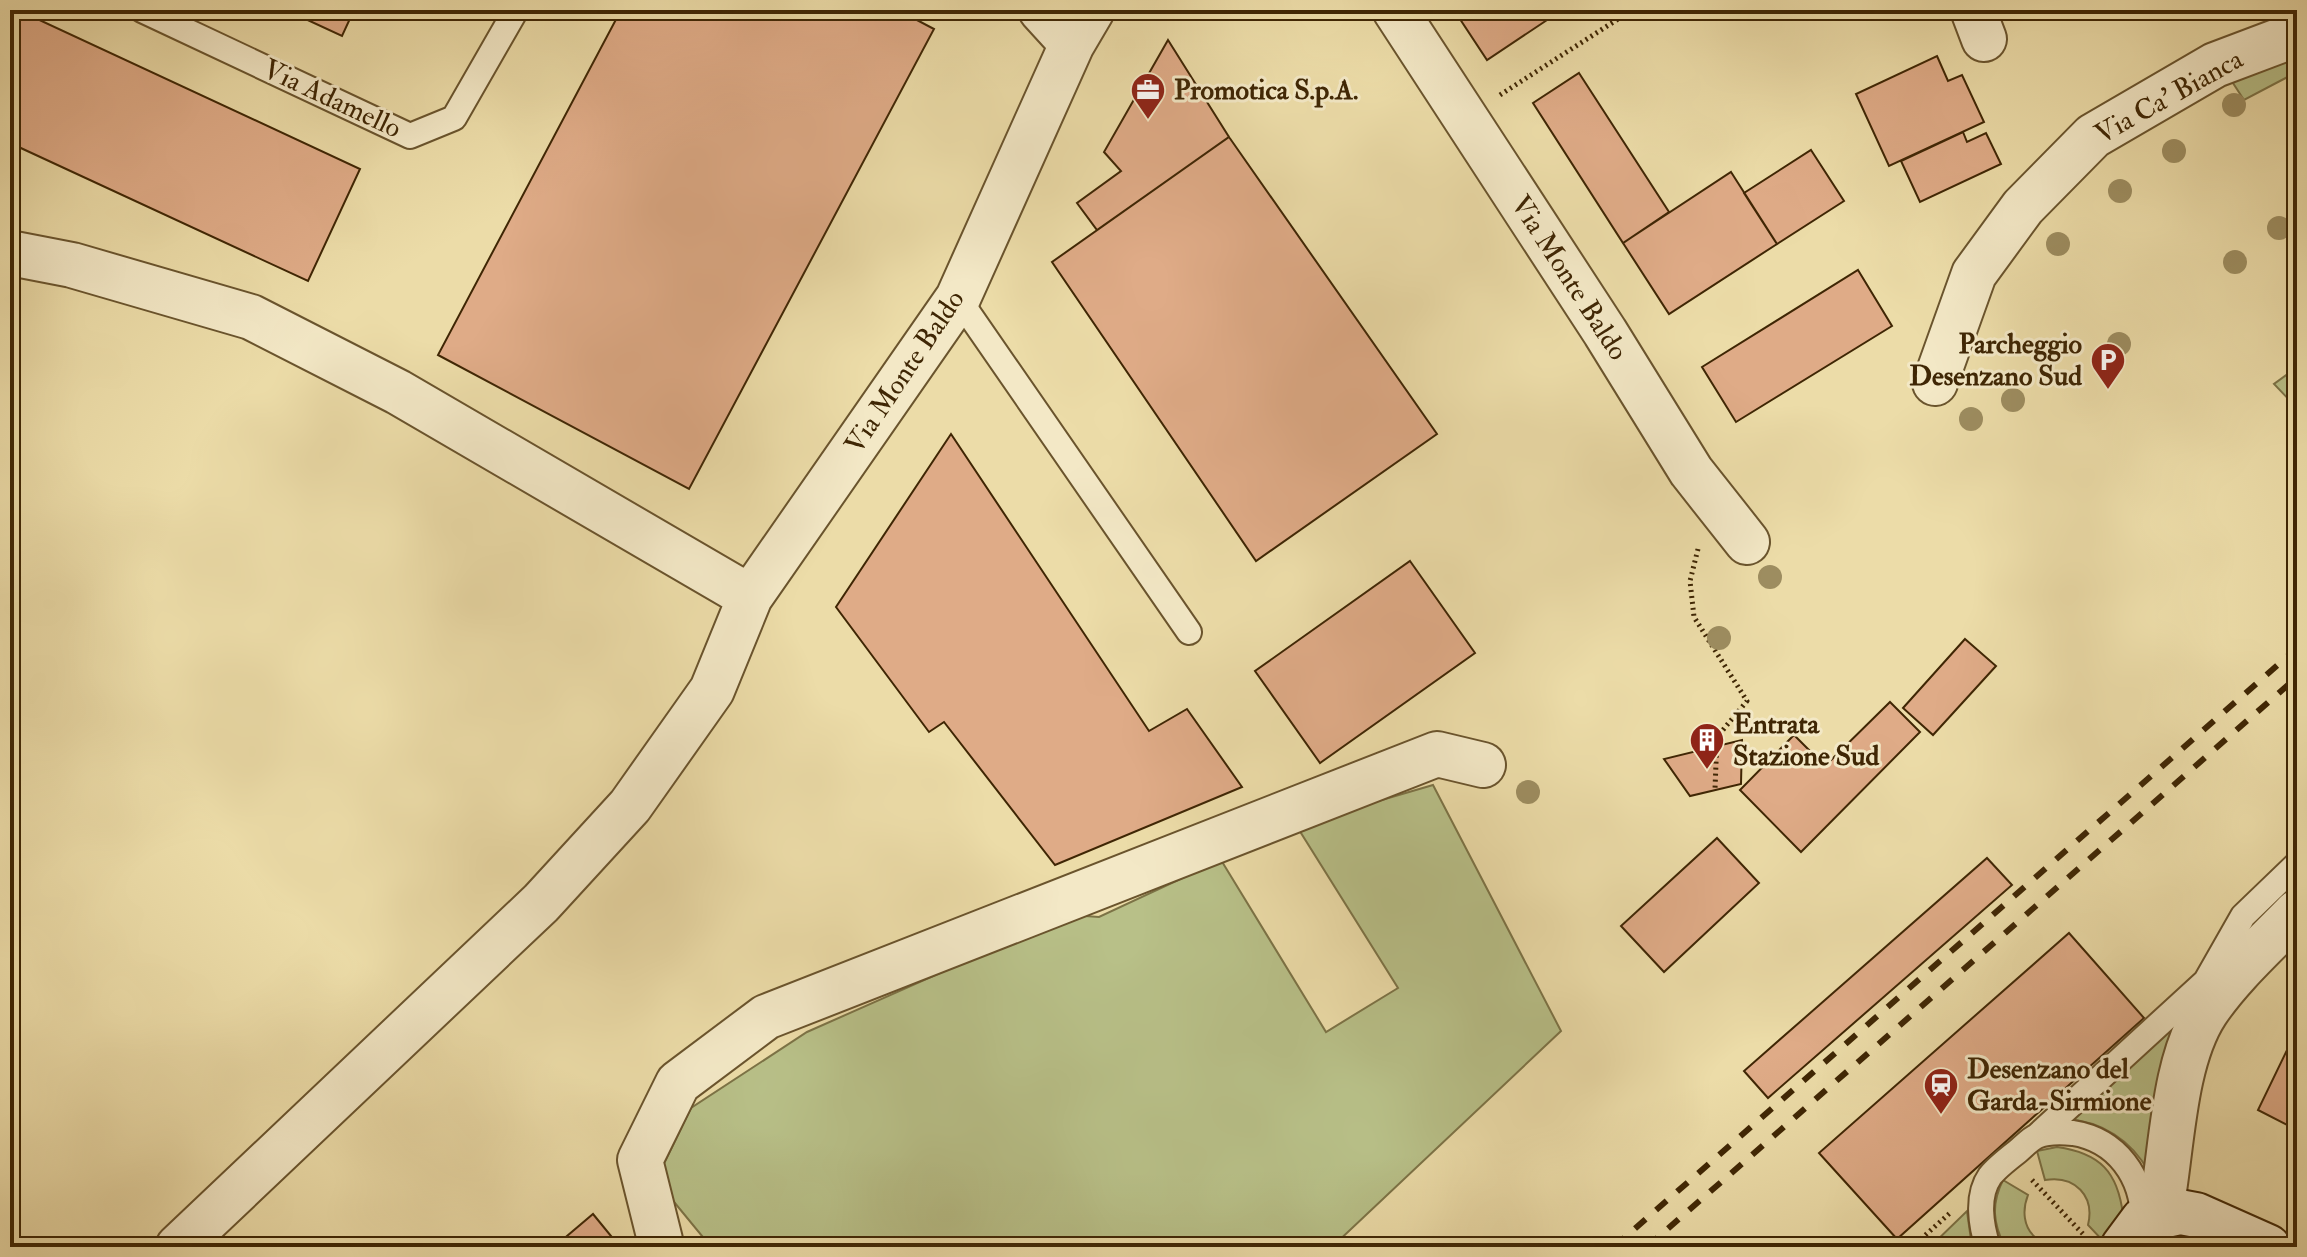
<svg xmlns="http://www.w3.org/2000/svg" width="2307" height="1257" font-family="'IM FELL Double Pica',serif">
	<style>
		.green { fill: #b8c088; stroke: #7c7346; stroke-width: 2 }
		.building { fill: #dfab87; stroke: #3f2604; stroke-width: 2 }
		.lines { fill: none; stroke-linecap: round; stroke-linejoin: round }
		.lane-casing { stroke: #6a542d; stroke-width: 28 }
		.street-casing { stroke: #6a542d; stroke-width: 48 }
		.secondary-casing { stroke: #3f2604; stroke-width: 48 }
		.path { stroke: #3f2604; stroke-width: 5; stroke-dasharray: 2 4; stroke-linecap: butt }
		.lane { stroke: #f3e8c6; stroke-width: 24 }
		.street { stroke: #f3e8c6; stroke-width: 44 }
		.secondary { stroke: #f3e8c6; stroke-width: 44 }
		.rail { stroke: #3f2604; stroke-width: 6; stroke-dasharray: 14 14; stroke-linecap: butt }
		.tree { fill: #9d8d60 }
		.labels { text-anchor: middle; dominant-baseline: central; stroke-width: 6; stroke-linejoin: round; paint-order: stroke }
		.poi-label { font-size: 28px; font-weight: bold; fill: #3f2604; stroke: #f3e8c6; text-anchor: start }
		.street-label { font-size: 28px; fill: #3f2604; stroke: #f3e8c6 }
	</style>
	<rect width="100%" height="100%" fill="#ecdca8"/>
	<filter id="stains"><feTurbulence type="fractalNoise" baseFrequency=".0025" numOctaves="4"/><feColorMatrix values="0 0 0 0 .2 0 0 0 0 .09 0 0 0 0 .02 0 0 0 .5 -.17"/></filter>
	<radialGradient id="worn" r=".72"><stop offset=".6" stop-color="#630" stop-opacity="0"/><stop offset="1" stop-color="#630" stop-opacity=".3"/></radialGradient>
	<path class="green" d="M2297,56v16l-53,28 -13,-20z
		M2297,367v41l-23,-24z
		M1433,785l128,246 -229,216h-621l-55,-67 35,-72 116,-76 264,-117 28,2 122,-57 105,172 72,-44 -102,-163z
		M2190,1007l-41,165c-18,-32 -47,-51 -84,-53z
		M2057,1147c43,6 61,25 66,68l-19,27 -16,-17c7,-29 -13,-50 -43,-45l-8,-29z
		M2003,1180l25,15c-13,33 12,60 46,46l5,6h-74c-12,-23 -14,-43 -2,-67z
		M1967,1211l5,36h-42z"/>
	<path class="building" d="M10,10h8l342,159 -52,112 -298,-138z
		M286,10h68l-12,26z
		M621,10h277l36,19 -245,460 -251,-134z
		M1454,10h108l-75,50z
		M1832,10h21l-18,8z
		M1168,40l61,97 -132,93 -20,-27 44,-32 -17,-19z
		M1937,56l11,25 14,-6 22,47 -95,44 -33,-72z
		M1579,73l90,139 -46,31 -90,-140z
		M1963,132l4,10 19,-9 15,31 -81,38 -19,-41z
		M1229,137l208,297 -181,127 -204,-299z
		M1811,150l33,51 -67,43 -33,-51z
		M1731,172l46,72 -108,70 -46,-71z
		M1858,270l34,56 -156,96 -34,-55z
		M951,434l198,297 38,-22 55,78 -187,78 -111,-143 -15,10 -93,-125z
		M1410,561l65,92 -155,110 -65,-92z
		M1965,639l31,27 -63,69 -30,-27z
		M1890,702l30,30 -119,120 -61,-62 54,-55 31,31z
		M1742,740l-1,44 -51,12 -26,-37z
		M1717,838l42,45 -95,89 -43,-46z
		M1987,858l25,27 -244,213 -24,-27z
		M2069,933l75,85 -247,221 -78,-86z
		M2288,1048l9,4v78l-39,-20z
		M593,1214l27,33h-66z"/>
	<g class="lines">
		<g class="lane-casing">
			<path id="lane" d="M142,10l268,126 44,-18 62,-108
				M958,298l231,334
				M2037,1136l169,-155 37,-65 54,-52
				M1988,1247c-7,-21 -12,-51 2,-71 7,-9 19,-18 28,-25 5,-4 12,-12 19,-15 11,-5 25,-4 36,-3 44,7 70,44 70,87"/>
		</g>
		<g class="street-casing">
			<path id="street" d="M1041,10l31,34
				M1395,10l210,322 86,139 56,71
				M1973,10l11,29
				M10,253l62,12 179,52 147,75 352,205
				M1935,383l39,-109 49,-67 70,-71 122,-71 82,-31
				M2160,1215c12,-61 12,-151 46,-203 25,-37 60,-68 91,-100
				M178,1247l363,-344 89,-97 82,-116 38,-93 208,-299 114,-254 20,-34
				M660,1247v-7l-20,-80 38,-77 88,-66 671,-263 46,11"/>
		</g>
		<g class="secondary-casing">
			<path id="secondary" d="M2123,1247l20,-27 37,-8 16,3 72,32"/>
		</g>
		<path class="path" d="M1500,95l132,-85
			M1698,549l-8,32 4,36 53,84 -30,36 -2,52
			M2032,1180l51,54
			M1912,1247l38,-34"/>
		<use href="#lane" class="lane"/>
		<use href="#street" class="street"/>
		<use href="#secondary" class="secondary"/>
		<path class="rail" d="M1614,1247l683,-599
			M1647,1247l650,-570"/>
	</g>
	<g class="tree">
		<circle cx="2234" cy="105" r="12"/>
		<circle cx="2174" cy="151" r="12"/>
		<circle cx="2120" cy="191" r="12"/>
		<circle cx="2279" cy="228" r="12"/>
		<circle cx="2058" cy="244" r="12"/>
		<circle cx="2235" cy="262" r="12"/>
		<circle cx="2119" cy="344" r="12"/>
		<circle cx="2013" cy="400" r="12"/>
		<circle cx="1971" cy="419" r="12"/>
		<circle cx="1770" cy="577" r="12"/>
		<circle cx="1719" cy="638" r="12"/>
		<circle cx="1528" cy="792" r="12"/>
	</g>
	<defs>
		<g id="office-pin" transform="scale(1.8)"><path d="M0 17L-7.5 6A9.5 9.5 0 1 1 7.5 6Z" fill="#8f2418" stroke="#f3e8c6"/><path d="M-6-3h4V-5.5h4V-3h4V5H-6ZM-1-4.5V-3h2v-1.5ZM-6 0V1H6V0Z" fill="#fff"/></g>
		<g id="parking-pin" transform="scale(1.8)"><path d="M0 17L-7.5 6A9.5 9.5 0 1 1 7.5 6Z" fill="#8f2418" stroke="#f3e8c6"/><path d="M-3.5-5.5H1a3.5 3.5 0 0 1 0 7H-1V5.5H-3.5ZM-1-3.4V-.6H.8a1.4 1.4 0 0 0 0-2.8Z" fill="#fff"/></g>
		<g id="building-pin" transform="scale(1.8)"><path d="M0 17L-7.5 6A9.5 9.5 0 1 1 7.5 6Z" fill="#8f2418" stroke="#f3e8c6"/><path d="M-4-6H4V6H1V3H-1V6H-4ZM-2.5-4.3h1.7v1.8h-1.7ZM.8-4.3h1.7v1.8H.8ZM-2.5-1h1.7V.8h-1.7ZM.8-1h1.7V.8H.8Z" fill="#fff"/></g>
		<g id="station-pin" transform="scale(1.8)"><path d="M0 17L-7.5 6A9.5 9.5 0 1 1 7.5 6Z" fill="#8f2418" stroke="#f3e8c6"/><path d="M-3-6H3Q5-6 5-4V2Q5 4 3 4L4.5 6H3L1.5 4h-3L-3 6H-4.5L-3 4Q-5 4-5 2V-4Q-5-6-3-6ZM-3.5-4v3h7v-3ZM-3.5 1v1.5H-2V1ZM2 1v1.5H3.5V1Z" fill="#fff"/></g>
	</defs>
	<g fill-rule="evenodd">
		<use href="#office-pin" x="1148" y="90"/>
		<use href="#parking-pin" x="2108" y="360"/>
		<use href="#building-pin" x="1707" y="740"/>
		<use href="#station-pin" x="1941" y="1085"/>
	</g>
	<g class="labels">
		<g class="poi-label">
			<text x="1174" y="90">Promotica S.p.A.</text>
			<text x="2082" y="344" text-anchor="end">Parcheggio<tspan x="2082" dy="32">Desenzano Sud</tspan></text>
			<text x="1733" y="724">Entrata<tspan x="1733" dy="32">Stazione Sud</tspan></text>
			<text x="1967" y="1069">Desenzano del<tspan x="1967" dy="32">Garda-Sirmione</tspan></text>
		</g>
		<g class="street-label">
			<text transform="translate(2169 97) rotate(-29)">Via Ca' Bianca</text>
			<text transform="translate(332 99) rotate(25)">Via Adamello</text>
			<text transform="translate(1569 278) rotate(57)">Via Monte Baldo</text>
			<text transform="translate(905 372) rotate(-56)">Via Monte Baldo</text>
		</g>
	</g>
	<rect width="2307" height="1257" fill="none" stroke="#ecdca8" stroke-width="40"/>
	<rect x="12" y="12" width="2283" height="1233" fill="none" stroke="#3f2604" stroke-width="4"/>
	<rect x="20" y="20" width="2267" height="1217" fill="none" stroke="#3f2604" stroke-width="2"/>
	<rect width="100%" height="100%" filter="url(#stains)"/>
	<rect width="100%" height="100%" fill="url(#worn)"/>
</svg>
